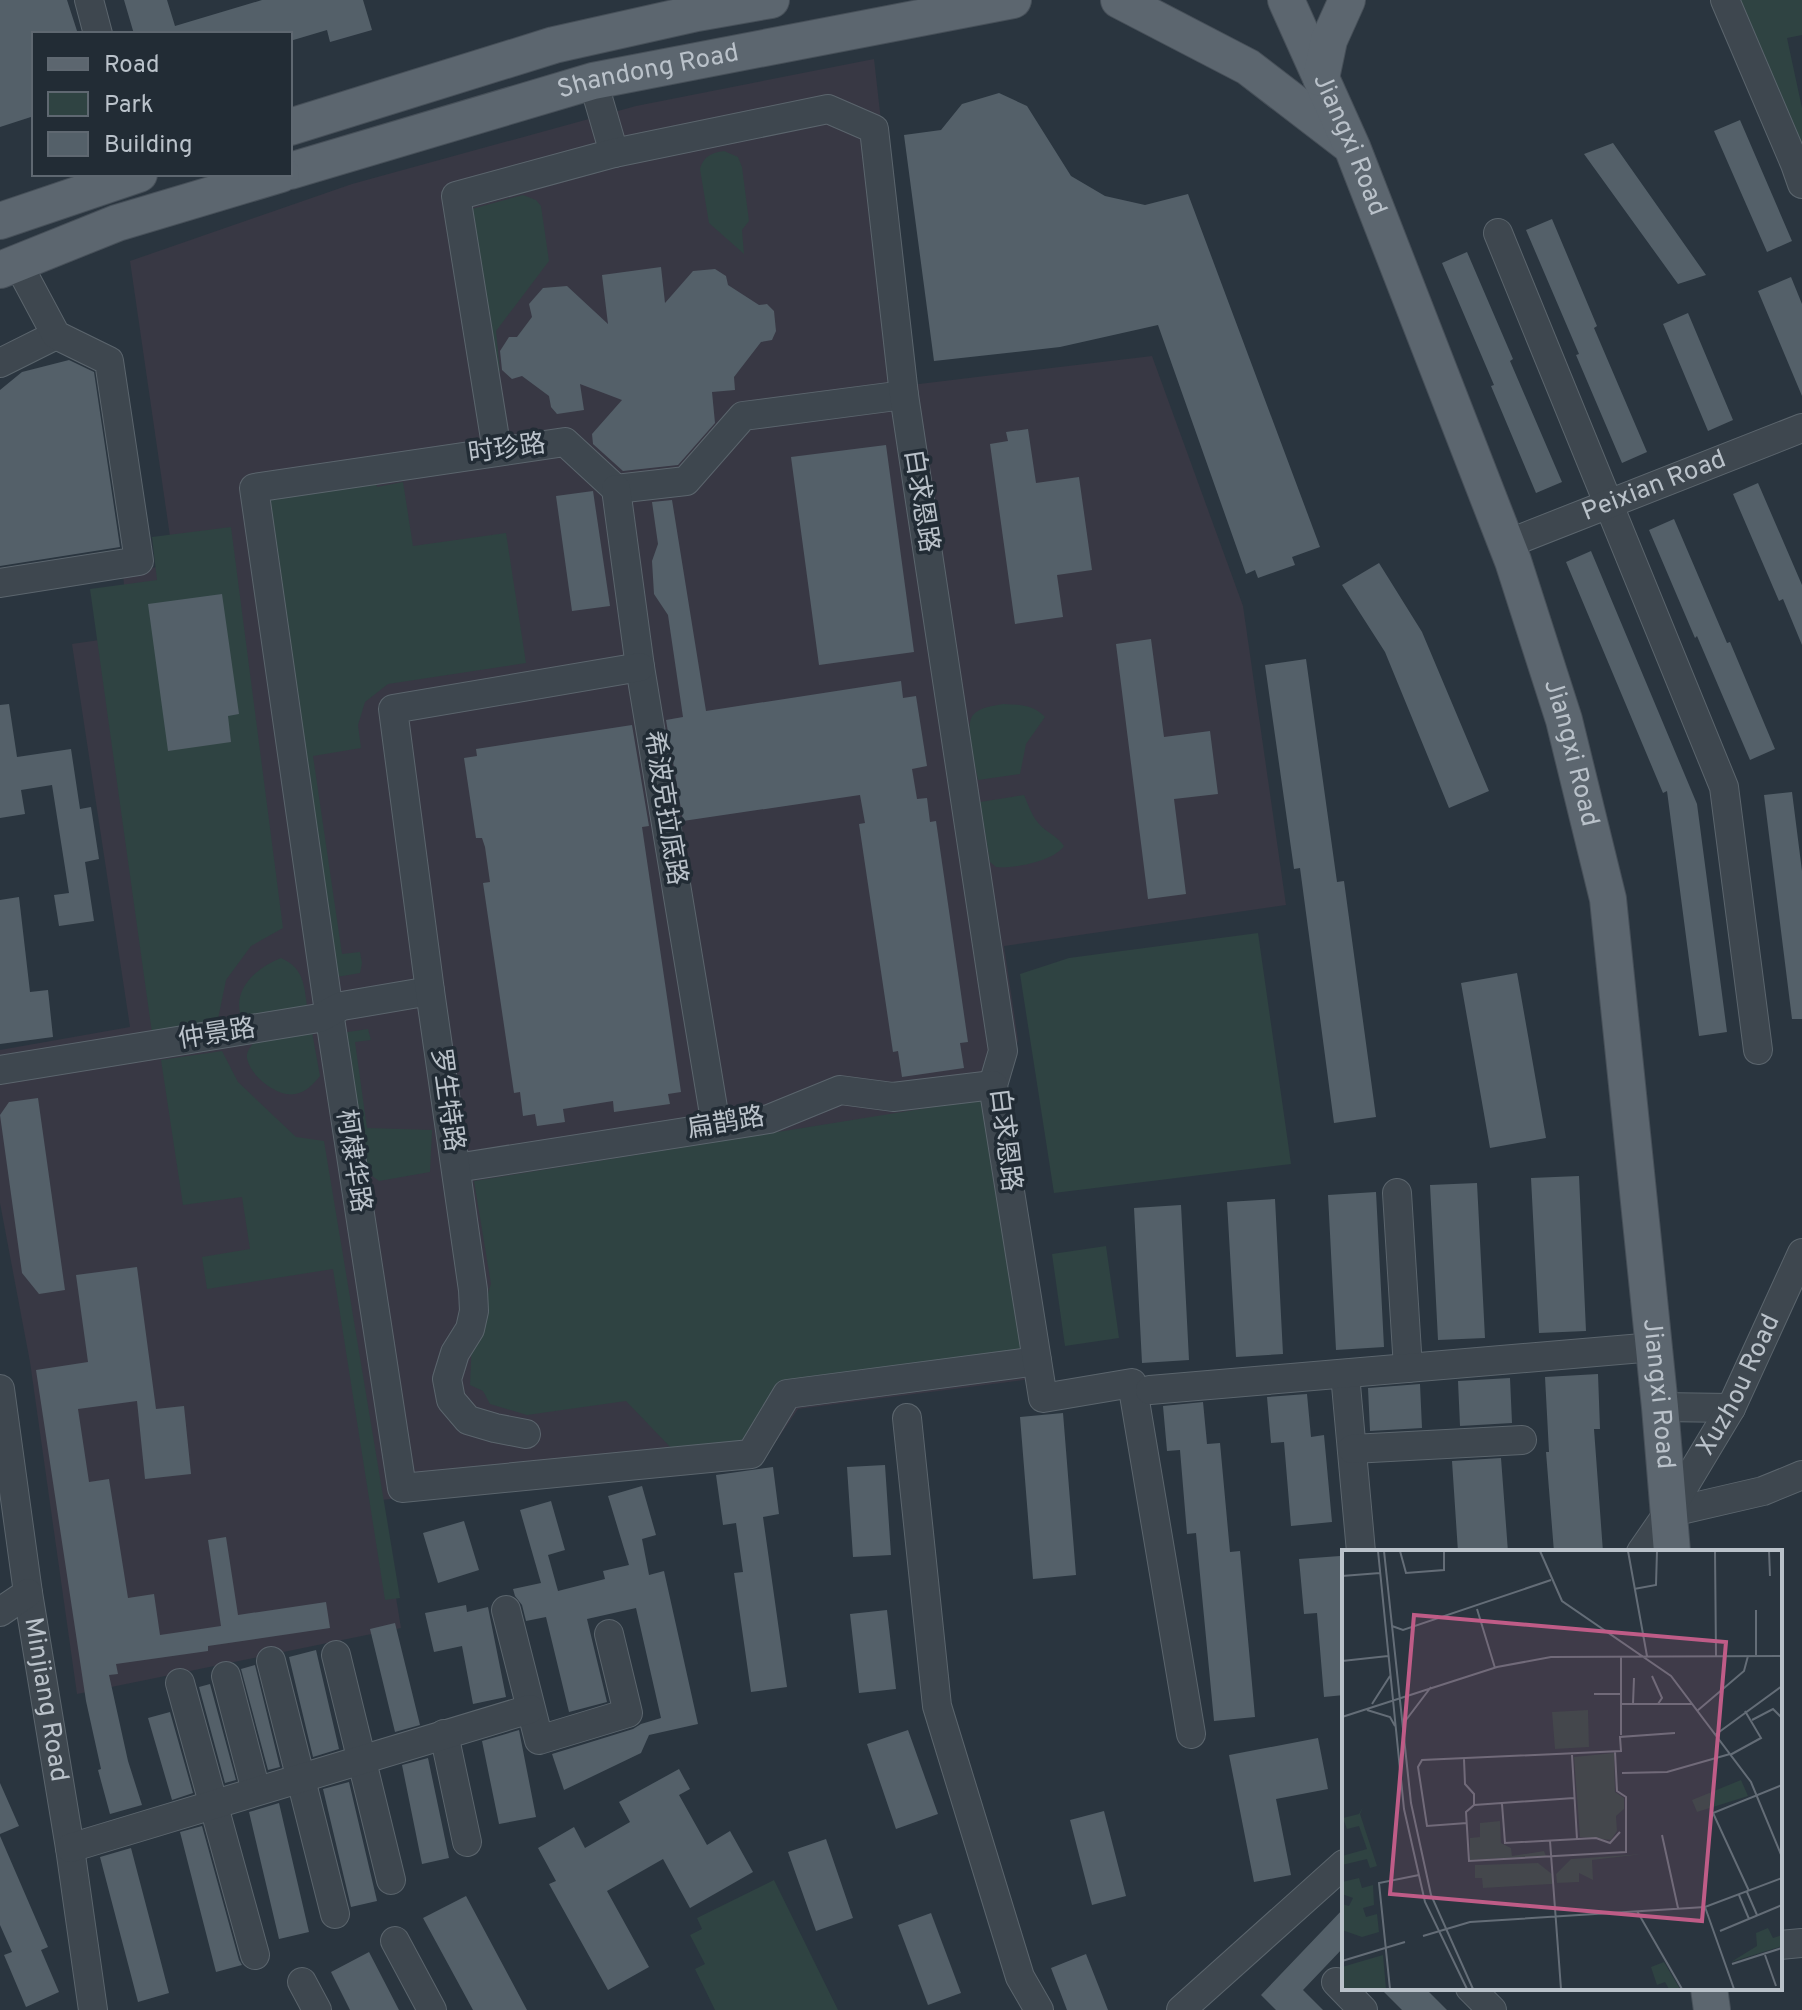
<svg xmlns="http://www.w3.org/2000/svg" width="1802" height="2010" font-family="Overpass,'Noto Sans SC',sans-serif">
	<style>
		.medical { fill: #383844 }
		.green { fill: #2f4342 }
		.building { fill: #546069 }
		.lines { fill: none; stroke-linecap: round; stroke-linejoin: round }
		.minor-casing { stroke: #5b656d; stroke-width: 30 }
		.major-casing { stroke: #475059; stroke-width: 38 }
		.minor { stroke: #3e474f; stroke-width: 28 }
		.major { stroke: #5c666f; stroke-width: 36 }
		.labels { text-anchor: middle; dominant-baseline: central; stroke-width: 7; stroke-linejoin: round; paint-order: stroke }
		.street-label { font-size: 26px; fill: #bac2ca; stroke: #222c35 }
		.inset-road { fill: none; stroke: #646d77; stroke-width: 2 }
		.view { fill: #bf5c87; fill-opacity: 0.15; stroke: #bf5c87; stroke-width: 4 }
		.inset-edge { fill: none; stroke: #bac2ca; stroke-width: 4 }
	</style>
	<rect width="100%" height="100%" fill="#2a353f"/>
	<path class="medical" d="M874,59l37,326 241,-29 91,250 43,299 -282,41 14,94 -13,54 49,282 -256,33 -38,56 -380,35 21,128 -324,66 -47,-332 -30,-159v-153l130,-23 -58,-383 56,-8 -5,-63 51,-9 -44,-303 222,-77 284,-78z"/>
	<path class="green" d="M1738,0h64v35l-15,3 15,70v41z
		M724,151l14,6 4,10 7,54 -7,9 2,24 -35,-31 -9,-54c4,-13 11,-16 24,-18z
		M523,195l13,5 5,6 8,55 -53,70 4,40 -12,1 -16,-163z
		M375,478l2,9 26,-5 10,64 93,-13 20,130 -138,21 -23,18 -7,23 3,23 -48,8 29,198 18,-2 2,11 -2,10 -29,5 -69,-482z
		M231,527l52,401 -32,18 -25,34 -9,44 -65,9 -62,-444 67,-9 -5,-43z
		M1003,704c17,1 30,0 42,13l-19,27 -6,30 -42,6c-3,-15 -14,-54 -5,-65 7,-8 20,-9 30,-11z
		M1024,795c5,12 9,24 18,32 8,7 16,10 22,19 -10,15 -50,23 -68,21l-6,-5 -10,-60z
		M1258,933l33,231 -237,29 -34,-219 49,-16z
		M281,958c25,11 23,31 27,54l-68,5c0,-6 -2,-14 0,-20 5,-19 23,-32 41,-39z
		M368,1029l3,11 -16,2 12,86 65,2 -2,42 -51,9 -19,-14 -19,-134z
		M312,1032l8,44c-7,8 -13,16 -25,18 -18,3 -45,-18 -48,-36 -1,-6 4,-12 8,-17z
		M222,1051l16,31 58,55 28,4 76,457 -15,2 -52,-331 -126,20 -5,-32 48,-8 -8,-52 -59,8 -22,-145z
		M983,1099l43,254 -246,30 -37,63 -69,5 -48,-50 -99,14 -37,-11 -7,-13 -13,-6 2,-46 19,-55 -17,-103z
		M1106,1246l13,92 -54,8 -13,-92z
		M774,1880l64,130h-123l-20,-41 10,-5 -15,-29 12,-6 -5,-11z"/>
	<path class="building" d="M0,0h67l11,34h-44v82l-34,11z
		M124,0h43l8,26 87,-26h101l9,30 -42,12 -3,-12 -37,11v-7h-156z
		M999,93l28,13 44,70 34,20 40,9 43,-11 132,353 -28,10 3,8 -37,13 -3,-8 -9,4 -88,-249 -98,22 -126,14 -30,-226 37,-5 21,-26z
		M1740,120l52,121 -25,11 -53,-121z
		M1613,143l93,132 -28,9 -94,-130z
		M1552,219l45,107 -3,2 53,124 -25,11 -46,-108 3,-1 -53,-124z
		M1467,252l46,107 -3,2 52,121 -26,11 -45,-107 3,-1 -52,-122z
		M661,267l4,36 28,-32 22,-2 11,7 2,9 31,20 8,-1 7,7 2,20 -4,9 -11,2 -27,35 1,13 -23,2 3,31 -37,42 -55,6 -30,-27 -1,-10 30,-34 -42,-16 4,26 -27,4 -6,-7 -2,-11 -27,-20 -10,3 -10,-9 -2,-19 9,-14h8l15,-20 -3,-13 14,-16 24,-2 41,38 -6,-49z
		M1791,277l11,27v92l-44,-105z
		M1688,313l45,107 -25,11 -45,-107z
		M69,360l25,12 26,175 -120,19v-176l22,-18z
		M1028,429l8,54 43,-6 13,93 -35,5 6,42 -48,7 -25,-180 18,-3 -2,-9z
		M886,445l28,207 -95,13 -28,-208z
		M1758,483l44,102v60l-19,-46 -4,2 -46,-107z
		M593,491l17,115 -38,5 -16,-115z
		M672,500l34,211 195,-30 2,17 13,-2 11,70 -15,3 5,30 10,-1 3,24 6,-1 32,221 -8,1 4,25 -62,9 -4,-26 -5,1 -34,-228 6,-1 -5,-28 -177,26 -17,-101 17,-3 -15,-102 -14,-21 -2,-33 6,-17 -6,-42z
		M1674,519l53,124 3,-1 45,107 -25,11 -53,-124 -2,2 -46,-108z
		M1591,551l106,253 30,228 -28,4 -32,-245 -4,2 -97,-231z
		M1379,563l43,69 67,159 -40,17 -64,-156 -43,-67z
		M222,594l17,120 -11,2 3,26 -63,9 -20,-147z
		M1151,639l13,98 46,-6 8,63 -44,5 12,95 -38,5 -32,-255z
		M1306,659l31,223 7,-1 32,236 -42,6 -34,-255 -6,1 -29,-204z
		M9,704l8,53 54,-8 9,60 11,-2 8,52 -14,3 9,59 -35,5 -5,-31 15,-2 -17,-108 -31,5 4,24 -25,4v-113z
		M632,725l17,101 -7,1 39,265 -13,2 2,10 -56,8 -1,-11 -50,8 2,13 -28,4 -2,-12 -12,2 -3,-24 -6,1 -31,-210 7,-1 -5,-35 -3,-9h-6l-12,-80 13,-2 -1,-7z
		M1792,792l10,79v148h-10l-28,-224z
		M19,897l11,95 18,-2 5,47 -53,7v-144z
		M1517,973l29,165 -56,10 -29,-165z
		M38,1098l27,192 -26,4 -17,-21 -22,-158 9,-13z
		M1579,1176l7,155 -47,2 -8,-155z
		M1477,1183l8,155 -47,2 -8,-155z
		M1376,1192l8,155 -48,3 -8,-155z
		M1275,1199l8,155 -47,3 -9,-155z
		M1181,1205l8,155 -47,3 -8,-155z
		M137,1267l19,142 28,-3 7,68 -46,5 -8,-78 -59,8 11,73 20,-3 19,119 26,-4 6,41 61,-9 -13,-86 18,-3 12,78 88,-13 4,26 -122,18v5l-92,13 2,10 -9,1 19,86 14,44 -32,9 -12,-44 3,-1 -15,-68 -50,-331 52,-8 -12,-87z
		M1598,1374l2,55h-6l9,123h-49l-8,-100h3l-4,-75z
		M1510,1378l2,45 -52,3 -2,-45z
		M1420,1384l2,44 -52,3 -2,-43z
		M1307,1394l4,43 13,-2 8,87 -41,4 -7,-84 -13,1 -4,-46z
		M1203,1402l4,42 13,-1 10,109 10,-1 15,166 -41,4 -18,-188 -9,1 -7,-84 -13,1 -4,-45z
		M1063,1413l13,162 -43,4 -13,-162z
		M1501,1458l7,94h-50l-6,-91z
		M885,1465l6,90 -38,2 -6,-90z
		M773,1467l6,47 -16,3 24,170 -36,5 -17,-119 9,-1 -7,-49 -13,2 -7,-50z
		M642,1486l14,49 -14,4 7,36 15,-4 34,153 -49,11 -8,18 -77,37 -12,-36 81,-25 8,-5 20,-6 -25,-110 -49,11 20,83 -38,10 -23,-95 -20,4 -4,-16 -7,-9 -2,-7 28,-6 -21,-73 31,-9 14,49 -17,5 10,36 47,-12 -2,-8 26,-6 -21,-69z
		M464,1521l15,49 -41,13 -15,-50z
		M1340,1556l4,47v92l-20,2 -7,-84 -13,1 -5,-55z
		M466,1605l1,7 21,-5 18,90 -33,7 -11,-58 -28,6 -9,-39z
		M887,1610l9,79 -37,4 -9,-79z
		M395,1623l25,102 -25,7 -25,-103z
		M316,1650l23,99 -26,8 -24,-100z
		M255,1665l25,102 -12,3 -27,-101z
		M210,1684l26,96 -11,3 -26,-96z
		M170,1712l23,81 -21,7 -24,-82z
		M519,1730l17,87 -37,7 -17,-83z
		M908,1730l30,84 -42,15 -29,-85z
		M1318,1738l10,51 -52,10 15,76 -37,7 -25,-127z
		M428,1758l21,100 -27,6 -20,-99z
		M679,1769l11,20 -11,6 28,50 23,-14 23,41 -63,36 -27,-49 -56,32 42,76 -41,23 -59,-106 7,-3 -18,-33 36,-21 11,21 45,-26 -11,-20z
		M349,1782l28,119 -26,6 -28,-118z
		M0,1783l19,43 -19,8z
		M279,1803l30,129 -30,7 -30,-127z
		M1104,1811l22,85 -34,9 -22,-85z
		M202,1826l37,134 3,5 -26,7 -36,-140z
		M0,1836l48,111 -7,3 18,42 -33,15 -22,-52 8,-3 -12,-27z
		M826,1839l27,79 -37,13 -28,-79z
		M131,1848l38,145 -31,9 -38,-145z
		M466,1896l61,114h-54l-50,-92z
		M1344,1908v39l-41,43 20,20h-47l-15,-15z
		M931,1913l30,80 -33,12 -30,-80z
		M369,1952l30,58h-49l-19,-38z
		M1086,1954l22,56h-41l-16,-42z
		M1380,1988h45l22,22h-45z"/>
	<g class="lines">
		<g class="minor-casing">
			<g id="minor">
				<path d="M89,0l9,34"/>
				<path d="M1725,0l70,164 7,20"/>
				<path d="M593,81l21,72"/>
				<path d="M1498,233l226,554 34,263"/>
				<path d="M0,363l56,-28"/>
				<path d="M904,395l-161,21 -57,65 -70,8 -51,-47 -311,46 75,524 73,476 349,-34 36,-60 250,-33"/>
				<path d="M497,451l-41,-255 158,-43 214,-44 46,20 30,266 99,656 -10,34 50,313 89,-15 59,351"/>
				<path d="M616,489l24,178 76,459"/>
				<path id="s1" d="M1507,544l295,-116"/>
				<path d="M0,583l139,-22 -30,-200 -53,-26 -39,-73"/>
				<path d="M0,1070l319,-52 23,-12 88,-15"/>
				<path d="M456,1168l313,-49 71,-29 53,7 100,-12"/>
				<path d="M1397,1193l11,175"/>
				<path d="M1345,1374l16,178"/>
				<path id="s2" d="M0,1389l28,204 42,255 23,162"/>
				<path d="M1150,1390l504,-43"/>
				<path d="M1660,1407l71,1"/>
				<path d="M907,1418l30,288 83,271 19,33"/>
				<path d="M526,1434l-31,-6 -27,-8 -17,-20 -4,-21 8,-26 15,-24 4,-18 -1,-21 -43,-299 -37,-282 247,-42"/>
				<path d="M1352,1449l170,-9"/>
				<path d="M1668,1513l95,-22 39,-16"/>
				<path id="s3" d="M1641,1552l27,-39 63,-105 71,-155"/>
				<path d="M506,1610l33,130 89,-27 -19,-79"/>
				<path d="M0,1612l28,-19"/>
				<path d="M336,1655l55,225"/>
				<path d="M271,1661l64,253"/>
				<path d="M226,1676l30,115"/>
				<path d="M180,1683l75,272"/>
				<path d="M444,1734l23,108"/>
				<path d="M70,1848l460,-139"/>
				<path d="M395,1941l37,69"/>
				<path d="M1780,1945l22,-2"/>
				<path d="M302,1982l15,28"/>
				<path d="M1336,1982l27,28"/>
				<path d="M1470,1988l22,22"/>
				<path d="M1181,2010l163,-146"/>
			</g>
		</g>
		<g class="major-casing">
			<g id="major">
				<path d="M1119,0l129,67 99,76"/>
				<path id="s4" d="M1286,0l66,147 161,414 51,159 44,179 52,508 12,145"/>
				<path d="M1321,78l8,-38 18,-40"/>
				<path d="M290,127l264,-82 143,-32 74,-13"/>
				<path id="s5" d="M290,171l303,-90 420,-81"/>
				<path d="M0,221l139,-47"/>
				<path d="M0,270l117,-47 164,-49"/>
				<path d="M1709,1988l3,22"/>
			</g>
		</g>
		<use href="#minor" class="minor"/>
		<use href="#major" class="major"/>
	</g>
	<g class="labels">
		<g class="street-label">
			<text stroke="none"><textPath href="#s5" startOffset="372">Shandong Road</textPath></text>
			<text stroke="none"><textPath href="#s4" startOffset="158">Jiangxi Road</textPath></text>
			<text transform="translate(507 450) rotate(-8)">时珍路</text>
			<text stroke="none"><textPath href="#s1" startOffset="158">Peixian Road</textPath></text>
			<text transform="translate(920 501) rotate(81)">白求恩路</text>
			<text stroke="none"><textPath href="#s4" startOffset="806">Jiangxi Road</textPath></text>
			<text transform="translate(664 808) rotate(81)">希波克拉底路</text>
			<text transform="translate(217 1035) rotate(-9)">仲景路</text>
			<text transform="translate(446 1100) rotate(82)">罗生特路</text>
			<text transform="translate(726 1124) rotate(-10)">扁鹊路</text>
			<text transform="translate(1004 1140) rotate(83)">白求恩路</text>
			<text transform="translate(352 1161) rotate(81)">柯棣华路</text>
			<text stroke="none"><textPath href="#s3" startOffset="194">Xuzhou Road</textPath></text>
			<text stroke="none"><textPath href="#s4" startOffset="1454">Jiangxi Road</textPath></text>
			<text stroke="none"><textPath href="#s2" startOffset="314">Minjiang Road</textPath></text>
		</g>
	</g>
	<g transform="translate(1342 1550)">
		<rect width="440" height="440" fill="#2a353f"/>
		<path d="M246,160l1,37 -34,2 -3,-37zM272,203l1,39 9,6v11l-8,7 1,15 -6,9 -31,-3 -6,-80zM399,230l7,16 -51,16 -5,-12zM21,257l-3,7 17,52 -7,2 -3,-9 -25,6v-9l25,-7 -8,-23 -12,3 -4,-11 16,-4zM158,271l1,22 10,5 1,8 32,-5 2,5 -76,4v-22l10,-1v-14zM301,304l-51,6 1,20 -14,-7v9l-22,1 -1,-9 15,-15zM196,313l14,11v10l-69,4 -1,-10h-7v-13zM17,328l3,10 11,-3 1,20 -11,3 3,9 11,-3 2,18 -17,5 -20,-7v-26l7,2 4,-8 -11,-4v-12zM426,378l5,10 9,-3v11l-51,16 26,-16 -1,-13zM41,405l3,34h-42l-2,-22zM322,412l16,27h-11l-4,-7 -8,3 -6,-18z" fill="#2f4342"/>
		<path class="inset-road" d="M36,1l26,258 21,93 42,87M42,1l27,252 20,92 42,94M58,1l6,22 38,-3v-19M198,1l22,50 109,75 80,106 31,75M286,1l19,105M373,1l1,105M427,1l1,25M0,26l38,-3M292,39l22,-4 1,-34M135,59l18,59M414,60v45M50,76l11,4 148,-50M0,111l46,-5M310,126l10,22 -4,6M252,144h27M30,154l18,-28M279,154h71M291,154l1,-26M25,160l23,7 5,9M355,161l47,-40 4,-15M0,167l155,-50 54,-10 231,-1M410,170l21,-11 9,9M61,174l28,-37M279,185v-79M373,185l67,-49M230,205l5,84M388,205l31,-17 -16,-27M122,209l1,25 9,10v11l-8,7 3,49 157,-9v-55l-9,-6 -2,-39M280,223l45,-1 63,-18M160,254l3,39 91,-5 14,5 10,-11M132,255l100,-7M125,273l-40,3 -9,-59 4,-7 199,-9 -1,-14 55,-4M320,285l16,73M208,291l11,148M407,341l-36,-78 69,-28M405,342l10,23M397,345l10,24M363,357l29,82M295,361l45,78M378,381l62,-26M81,386l47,-14 235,-15 77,-29M423,405l11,31M0,411l63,-19M390,414l50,-16M48,439l-11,-106 40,-8"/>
		<path class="view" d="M72,65l312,27 -24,279 -312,-27z"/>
		<rect width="440" height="440" class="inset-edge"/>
	</g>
	<rect x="32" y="32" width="260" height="144" fill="#222c35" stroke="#5f6871" stroke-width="2"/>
	<rect x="48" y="58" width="40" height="12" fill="#5c666f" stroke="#5f6871" stroke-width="2"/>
	<text x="104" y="72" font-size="24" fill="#bac2ca">Road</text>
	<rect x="48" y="92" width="40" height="24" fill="#2f4342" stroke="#5f6871" stroke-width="2"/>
	<text x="104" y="112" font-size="24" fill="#bac2ca">Park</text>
	<rect x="48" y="132" width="40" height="24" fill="#546069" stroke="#5f6871" stroke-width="2"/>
	<text x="104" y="152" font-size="24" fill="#bac2ca">Building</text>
</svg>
